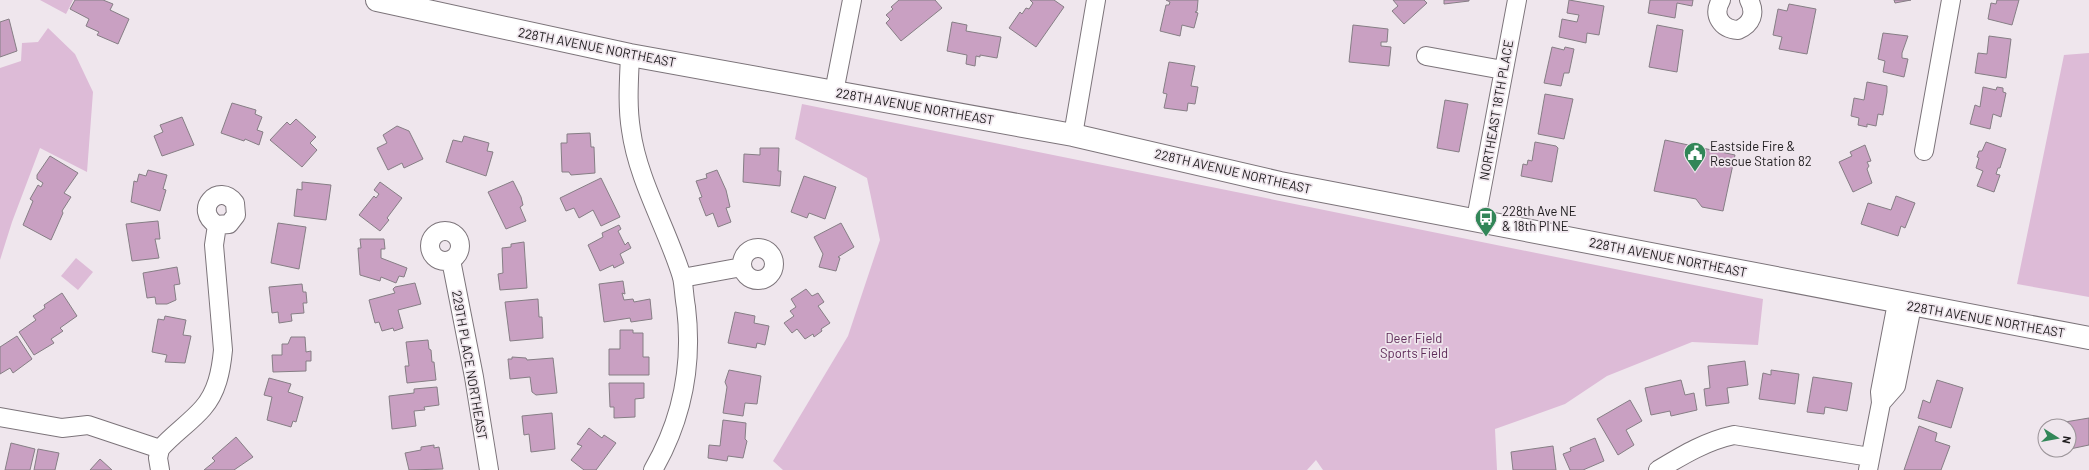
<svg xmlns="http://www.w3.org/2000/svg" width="2089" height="470" font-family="Barlow,sans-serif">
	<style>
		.green { fill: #ddbbd7 }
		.building { fill: #c9a0c2; stroke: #867e85 }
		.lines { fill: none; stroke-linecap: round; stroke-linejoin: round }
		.street-casing { stroke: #7c747a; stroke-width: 20 }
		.secondary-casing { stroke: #7c747a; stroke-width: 24 }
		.street { stroke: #fff; stroke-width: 18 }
		.secondary { stroke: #fff; stroke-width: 22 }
		.labels { text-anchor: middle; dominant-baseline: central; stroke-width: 3.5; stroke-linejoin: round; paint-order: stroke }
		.street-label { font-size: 13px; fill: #1d1a1c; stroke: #efe6ed }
		.poi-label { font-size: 13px; fill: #1d1a1c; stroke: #efe6ed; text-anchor: start }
		.park-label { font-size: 13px; fill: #5f2c59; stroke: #efe6ed }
	</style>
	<rect width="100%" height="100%" fill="#efe6ed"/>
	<path class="green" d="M40,0h33l-7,14z
		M48,28l27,26 18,38 -6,80 -47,-24 -28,74 -12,38v-192l21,-7 1,-18 16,-1z
		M2089,53v244l-72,-13 47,-229z
		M802,104l961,195 -5,46 -66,-3 -85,34 -42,28 -70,25 2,41h-174l-7,-10 -9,10h-524l-10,-9 75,-125 32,-96 -13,-62 -72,-39z
		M76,258l17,14 -15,18 -17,-14z"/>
	<path class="building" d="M75,0h28l10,4 -3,6 19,9 -11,25 -21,-9 2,-3 -13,-6 3,-7 -19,-10z
		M899,0h36l7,8 -41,33 -15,-18 4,-4 -4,-4 7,-6 -2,-2z
		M1030,0h24l10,7 -28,40 -27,-19 11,-16 2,2 4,-6 3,1 4,-6z
		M1166,0h32l-1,11 -2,1 3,1 -4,15 -12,-3 -2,11 -20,-5 6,-26h3l1,-3z
		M1393,0h31l3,3 -23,21 -12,-13 6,-5z
		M1444,0h25v1l-25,3z
		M1569,0l35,6 -5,29 -12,-2 -1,10 -27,-6 3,-18 15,3 2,-7 -12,-2z
		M1650,0h43l-1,6 -15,-3 -2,15 -27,-5z
		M1894,0h17l-16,3z
		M1997,0h22l-7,25 -24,-6 3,-16 5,1z
		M1789,4l27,5 -9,45 -28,-5 3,-12 -9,-2 5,-26 9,2z
		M9,19l8,32 -17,6v-35z
		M952,22l15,3 -1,6 35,6 -4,21 -17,-3v2l-4,-1 -1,10 -9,-2 1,-9 -20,-4z
		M1353,25l35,4 -1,13h-6v4l10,1 -2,19 -40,-4z
		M1657,25l26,5 -6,42 -28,-5z
		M1883,33l25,3 -6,17v5l6,1 -4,18 -21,-5 2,-11 -7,-2z
		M1989,36l22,3 -5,39 -31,-5 3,-20 9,1z
		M1552,47l12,3 1,-3 9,2 -5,24h-5l-3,13 -17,-3z
		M1169,62l26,4 -4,20 7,1 -3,17 -7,-1 -1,8 -23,-3 3,-14 -4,-1z
		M1867,82l20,4v6l-4,23 -5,-1 -2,12 -9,-2v3l-9,-2 1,-7 -8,-2 3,-18 10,2z
		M1983,87l13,3 1,-3 6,1v4l3,1 -5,24 -8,-3 -3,15 -20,-5 5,-19 5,2z
		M1545,94l28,5 -9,40 -26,-5z
		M1445,100l23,4 -9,48 -22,-4z
		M232,103l24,7 -1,4 7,3 -5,13 6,2 -4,13 -14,-6 -1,2 -23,-8z
		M182,117l12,28 -32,11 -8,-20 9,-4 -3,-7z
		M296,119l20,18 -6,6 7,7 -15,17 -32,-27 17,-18 3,3z
		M397,126l12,5 14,28 -19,9 -2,-5 -14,7 -11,-22 10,-5 -4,-8z
		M590,133l1,14h3l1,26 -24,2 -2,-3h-7l-1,-29h6v-9z
		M464,136l25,7 -2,8 6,1 -7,24 -40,-14 7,-22 9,2z
		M1665,140l70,15 -12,56 -21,-4 -6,-8 -42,-8z
		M1535,142l21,4 2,2 -6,34 -31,-6 2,-12 4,1 1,-5 4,1z
		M1986,142l20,7 -6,19h-2l-2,6 4,1 -6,17 -17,-6 6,-15 -7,-3 3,-10 -2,-1 2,-6h3z
		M1865,145l6,16 -4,1 2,4 -2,3 5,14 -19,9 -14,-30 13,-6 -2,-4z
		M760,148h19l-1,23h3l-1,15 -37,-4 1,-28 16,1z
		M50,156l28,17 -14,20 7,4 -9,14 1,2 -12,27 -28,-15 10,-24 -3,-2 8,-14 3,2 2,-4 -6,-4v-4z
		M148,170l19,5 -4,14 3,1 -6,21 -29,-9 3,-21 3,1 2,-8 7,2z
		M717,170l9,20 4,17 -4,1 5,14 -13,5 -5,-14 -7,3 -7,-18 3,-1 -6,-16 11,-3 -1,-4z
		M804,176l32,11 -11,32 -16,-6 -2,5 -16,-6z
		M601,178l19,39 -19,9 -8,-16 -14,8 -5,-10 -8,3 -6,-13z
		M513,181l8,16 2,8 -3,2 6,14 -20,8 -18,-37z
		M302,182l29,3 -5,35 -32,-4 3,-27 5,1z
		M380,182l22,16 -15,20 2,2 -9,11 -21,-16 15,-19 2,2 3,-4 -5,-4z
		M1896,196l19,7 -10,25 -4,-2 -3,10 -37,-12 7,-21 23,7z
		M158,221l2,18h-5l4,19 -27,3 -6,-37z
		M278,223l28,4 -7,42 -28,-6z
		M841,223l13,24 -16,10 2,1 -4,13 -17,-4 4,-13 -9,-17z
		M619,225l2,4 -3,2 7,14 3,-3 3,6 -11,6 4,9 -10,5 -1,-3 -13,6 -12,-26 15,-8 -1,-4z
		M360,239h24l1,10h-4v9l26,10 -3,9 -5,-1 -3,7 -15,-6 -1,4 -20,-6 -2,-27h3z
		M524,242l3,46 -27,2 -2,-16 5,-1 -1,-25 9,-1v-3z
		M177,267l3,17 -6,1 2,15 -9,4h-11l-1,-7 -8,1 -4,-25z
		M623,281l2,13 -3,-1 2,7 9,-1 1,3 16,-3 2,20 -21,3 -1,-4 -26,4 -5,-38z
		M415,283l6,21 -23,6 5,18 -9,3 -1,-3 -11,3 -3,-9 -4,1 -6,-23 26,-7 -2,-4 2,-2z
		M302,284l1,8h3l1,11h-4l1,10 -13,1 1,7 -13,2 -1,-11 -6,1 -3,-26z
		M806,289l6,7 6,-3 6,9 -6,4 12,17 -9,6 1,2 -8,6 -1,-3 -8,5 -8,-10 -5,4 -8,-10 10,-7 -4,-5 6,-4 -5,-8z
		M62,293l15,23 -17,12 3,3 -12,8 3,4 -20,12 -15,-23 17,-12 -3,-4 12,-8 -1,-3z
		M538,299l1,18h3l1,21 -33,3 -5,-39z
		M735,312l20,4 -1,7 15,3 -4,19 -8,-2 -1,5 -28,-5z
		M165,316l21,4 -3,15 8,1 -6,27 -20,-1 2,-7 -15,-3 6,-33 6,1z
		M620,330h13v3h10v24h6v18h-40v-26h11z
		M17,336l15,23 -19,14 -3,-5 -10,6v-27z
		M291,337h14l1,15 5,-1v10h-5v10l-33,1 -1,-17h10v-11h6z
		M428,340l1,9 2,1 1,12h2l2,18 -29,3 -2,-17h4l-3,-24z
		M512,357l14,1 1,2 26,-2 4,35 -21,2 -4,-3 -2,-15 -20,2 -2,-20h4z
		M1745,361l3,24 -21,3 2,15 -23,3 -2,-17 6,-1 -2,-22z
		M729,370l32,6 -4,28 -12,-1 -2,13 -20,-3 4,-26 -2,-5z
		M1771,370l28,4 -4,30 -36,-5 4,-26 8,2z
		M1813,377l39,6 -5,28 -22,-4 -1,7 -17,-2z
		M269,378l22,6 -3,8 15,5 -7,25 -3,-1 -2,6 -24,-7 5,-23 -8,-2z
		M1681,380l4,15 9,-2 3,17 -26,6 -1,-5 -19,4 -6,-27z
		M1937,380l26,8 -12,40 -33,-10 5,-18 7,3z
		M609,383h35v15l-9,1v18l-21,1v-11h-4z
		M437,387l2,18 -15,2 1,3 -11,1 2,15 -24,3 -3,-33 25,-3v-4z
		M1630,400l12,21 -16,9 8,15 -16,10 -21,-36z
		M552,413l3,36 -24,3 -2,-18 -5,1 -2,-19z
		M2089,418v27l-19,4 -1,-23h-3l-1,-4z
		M723,420l23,3 -1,16 2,2 -4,17 -15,-2 -1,5 -19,-3 1,-13 11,1z
		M1919,426l18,7 -2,8 15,5 -9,24h-37z
		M589,428l13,10 2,-3 12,8 -20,27h-12l-13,-10 11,-14 -5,-2z
		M236,437l17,20 -19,13h-30l11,-9 -3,-3z
		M1595,438l9,23 -21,9h-13l-7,-16 8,-3 -1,-3z
		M11,443l24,6 -5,21h-25z
		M434,445v3l5,-1 4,22 -34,1 -4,-17 16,-3v-3z
		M1553,446l3,24h-43l-2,-18z
		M38,449l21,4 -4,17h-21z
		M100,459l12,11h-22z"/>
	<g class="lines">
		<g class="street-casing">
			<path id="street" d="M1721,0c-9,15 0,29 17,30 14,-6 18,-17 11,-30
				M630,55c-1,25 -3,50 1,75 7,51 36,98 51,147 2,9 2,20 4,30 7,58 -4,113 -33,163
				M1426,56l77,14
				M834,92l18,-92
				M1073,135l23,-135
				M1924,151l27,-151
				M1476,219l41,-219
				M430 246a15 15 0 1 1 30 0a15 15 0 1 1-30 0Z
				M742 264a16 16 0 1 1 32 0a16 16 0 1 1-32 0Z
				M451,260l23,117 15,93
				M682,278l60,-11
				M1897,303l-17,89 1,11 15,-17 16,-80
				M0,417l62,11 26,-3 72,24 -2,9 2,12
				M160,449c13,-15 30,-26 43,-41 14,-16 18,-37 20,-58l-9,-105 3,-20c-25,-15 2,-44 18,-22l1,12 -7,9 -12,1
				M1658,470c25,-15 48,-29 76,-35l136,22
				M1868,470l13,-67"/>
		</g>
		<g class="secondary-casing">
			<path id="secondary" d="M377,0l253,55 443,80 207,48 809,155"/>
		</g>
		<use href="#street" class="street"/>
		<use href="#secondary" class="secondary"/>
	</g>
	<defs>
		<g id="civic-pin" transform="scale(1.15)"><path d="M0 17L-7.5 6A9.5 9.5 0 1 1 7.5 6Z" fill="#328658" stroke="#efe6ed"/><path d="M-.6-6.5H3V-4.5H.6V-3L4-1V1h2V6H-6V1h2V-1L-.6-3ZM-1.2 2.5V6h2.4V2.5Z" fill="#fff"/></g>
		<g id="bus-pin" transform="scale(1.15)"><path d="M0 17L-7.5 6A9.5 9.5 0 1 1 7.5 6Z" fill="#328658" stroke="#efe6ed"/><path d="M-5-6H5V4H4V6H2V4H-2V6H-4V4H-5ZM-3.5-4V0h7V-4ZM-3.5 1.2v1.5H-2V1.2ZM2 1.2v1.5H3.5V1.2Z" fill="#fff"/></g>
	</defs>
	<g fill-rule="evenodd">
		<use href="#civic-pin" x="1695" y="153"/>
		<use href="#bus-pin" x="1486" y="218"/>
	</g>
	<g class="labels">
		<g class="street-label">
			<text transform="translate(597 47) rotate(11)">228TH AVENUE NORTHEAST</text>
			<text transform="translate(915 106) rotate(10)">228TH AVENUE NORTHEAST</text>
			<text transform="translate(1496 110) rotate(-80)">NORTHEAST 18TH PLACE</text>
			<text transform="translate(1233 171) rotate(13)">228TH AVENUE NORTHEAST</text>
			<text transform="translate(1668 257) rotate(11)">228TH AVENUE NORTHEAST</text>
			<text transform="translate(1986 319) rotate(10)">228TH AVENUE NORTHEAST</text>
			<text transform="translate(470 365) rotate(80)">229TH PLACE NORTHEAST</text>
		</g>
		<g class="poi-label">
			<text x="1710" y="146">Eastside Fire &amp;<tspan x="1710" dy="15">Rescue Station 82</tspan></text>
			<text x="1502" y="211">228th Ave NE<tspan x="1502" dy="15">&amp; 18th Pl NE</tspan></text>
		</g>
		<g class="park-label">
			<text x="1414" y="338">Deer Field<tspan x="1414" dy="15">Sports Field</tspan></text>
		</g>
	</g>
	<g transform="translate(2057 438) rotate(101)"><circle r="19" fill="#efe6ed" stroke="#9b9499"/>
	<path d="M0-3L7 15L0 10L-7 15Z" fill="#328658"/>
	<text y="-6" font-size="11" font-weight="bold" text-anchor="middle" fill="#1d1a1c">N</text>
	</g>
</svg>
